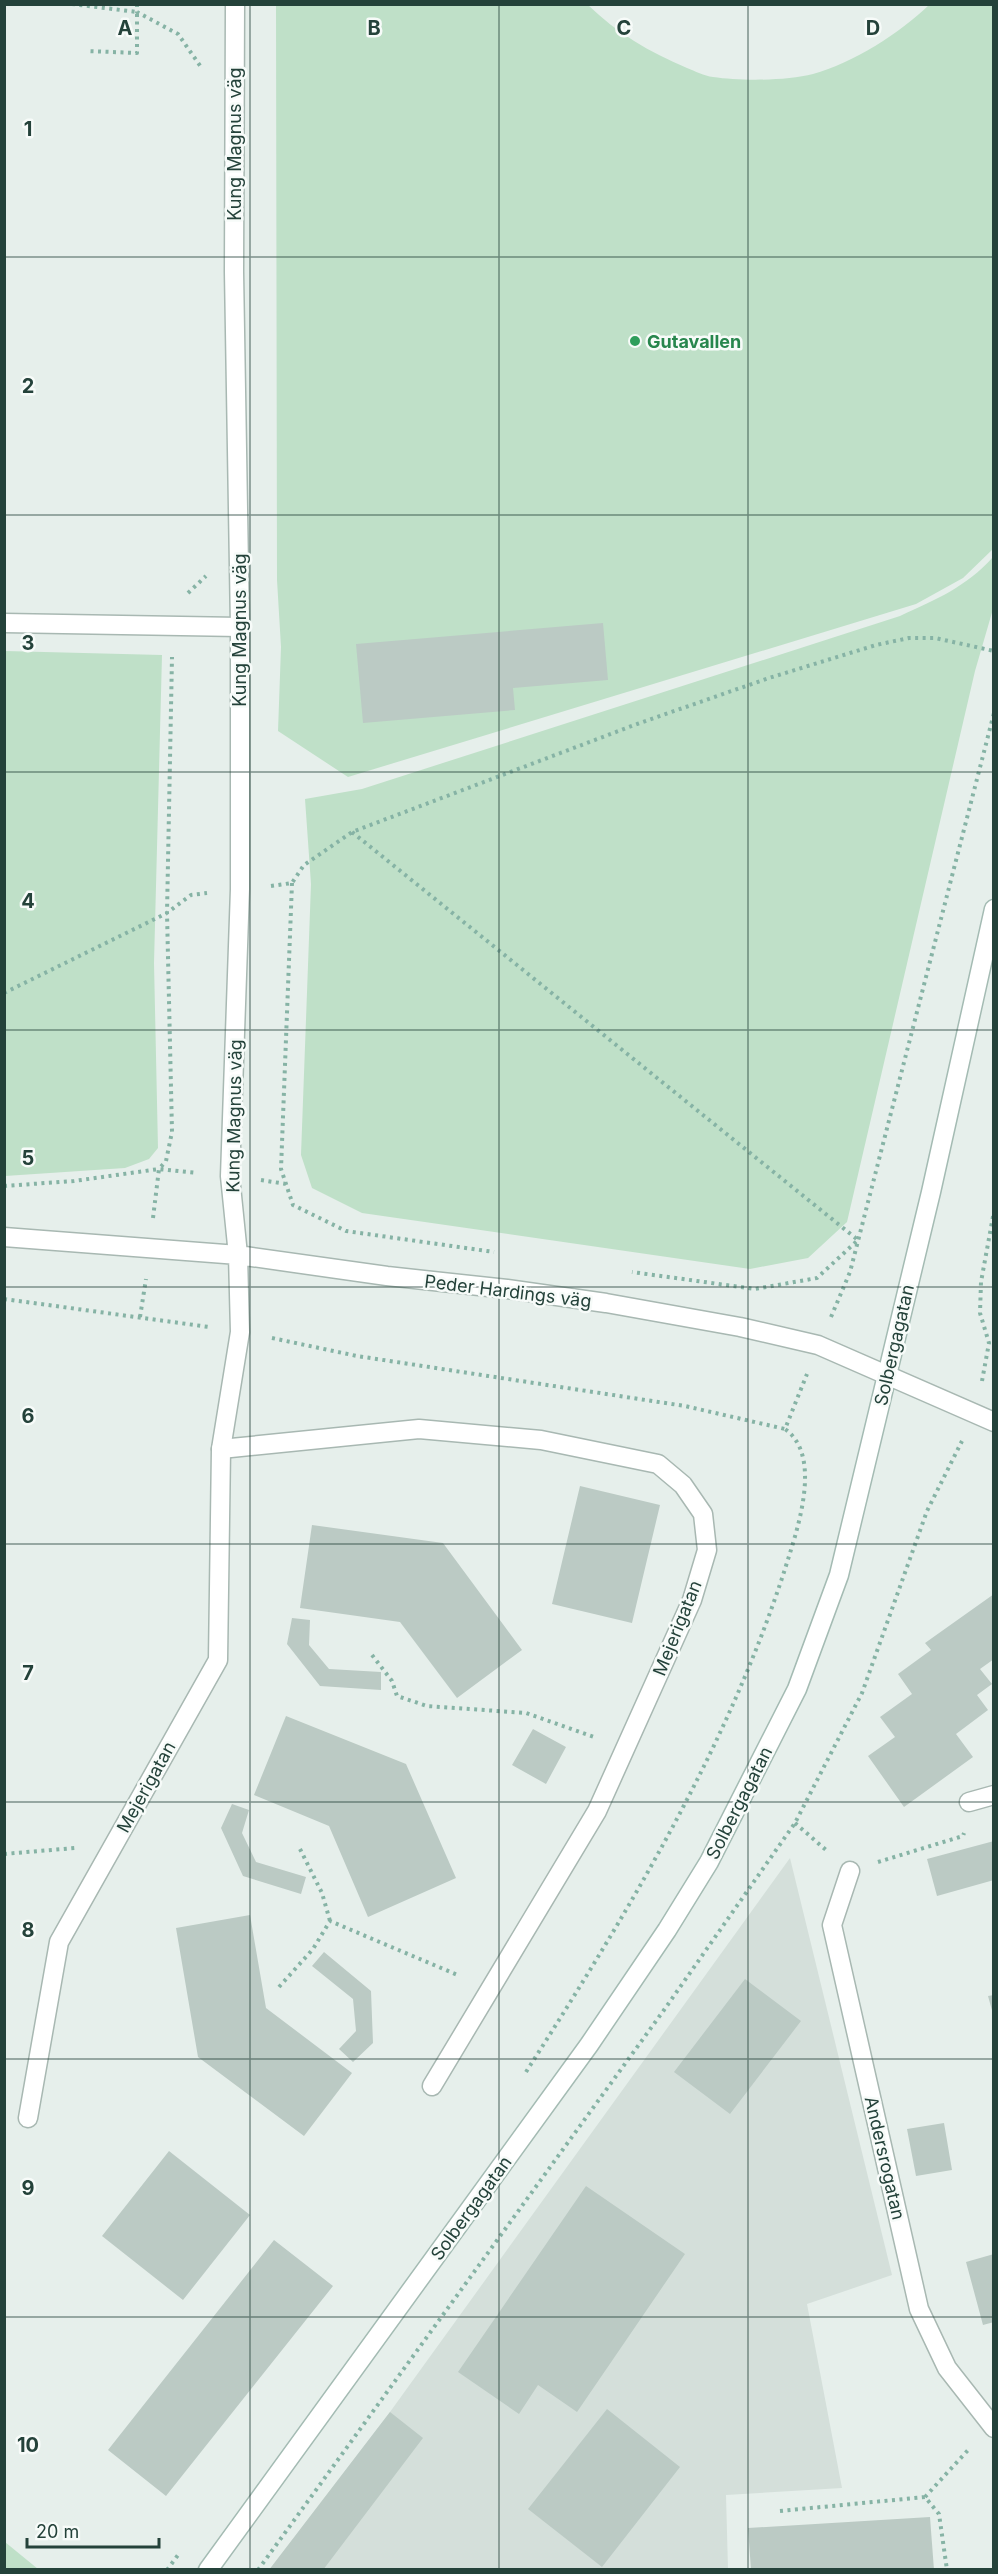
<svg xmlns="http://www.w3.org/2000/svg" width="998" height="2574" font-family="Inter,sans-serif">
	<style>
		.built { fill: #d4dfda }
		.green { fill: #bfe0c8 }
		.building { fill: #bbcac4 }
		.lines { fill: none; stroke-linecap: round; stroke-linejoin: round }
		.lane-casing { stroke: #a8b8b2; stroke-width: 21 }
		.street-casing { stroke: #a8b8b2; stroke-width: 21 }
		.secondary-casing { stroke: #a4bbb3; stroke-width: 21 }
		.path { stroke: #86b3a5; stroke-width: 4; stroke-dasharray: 3 4.5; stroke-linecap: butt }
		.lane { stroke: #fff; stroke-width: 18 }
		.street { stroke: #fff; stroke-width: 18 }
		.secondary { stroke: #fff; stroke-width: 18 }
		.grid { fill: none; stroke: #24423a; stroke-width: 1.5; stroke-opacity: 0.55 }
		.leisure-dot { fill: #2e9e5b; stroke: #f7fbf9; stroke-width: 2 }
		.labels { text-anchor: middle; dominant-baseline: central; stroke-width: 5; stroke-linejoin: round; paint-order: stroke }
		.street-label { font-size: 18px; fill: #24423a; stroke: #f7fbf9 }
		.leisure-label { font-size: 18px; font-weight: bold; fill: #27864d; stroke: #f7fbf9; text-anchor: start }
		.grid-label { font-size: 20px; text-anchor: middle; font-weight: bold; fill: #24423a; stroke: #f7fbf9; stroke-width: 5; stroke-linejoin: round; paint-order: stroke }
	</style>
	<rect width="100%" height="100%" fill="#e6efeb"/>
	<path class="built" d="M790,1858l102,417 -85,29 35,184 -116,7 2,74 -459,1 121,-158z"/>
	<path class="green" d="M276,5h312c29,28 61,47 99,63 8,3 17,8 26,9 27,4 73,4 100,-3 40,-11 87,-41 116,-69h64v544l-30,29 -47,26 -568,173 -70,-46 3,-84 -4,-67z
		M993,557v52l-18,62 -128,551 -39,36 -58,11 -388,-56 -50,-25 -11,-33 10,-271 -6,-85 57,-10 538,-173c37,-17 66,-29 93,-59z
		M5,651l157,4 -8,308 4,185 -9,11 -24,9 -120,8z
		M5,2542l33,27h-33z"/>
	<path class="building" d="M603,623l5,57 -95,8 2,22 -152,13 -7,-79z
		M580,1486l80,19 -28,118 -80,-19z
		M312,1525l131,18 79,107 -65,48 -57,-76 -100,-14z
		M994,1594v65l-14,10 12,15 -15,11 11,15 -32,24 17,23 -69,50 -36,-51 27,-19 -15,-20 32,-23 -14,-20 33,-24 -6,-7z
		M292,1618l18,2 -1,25 20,24 52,3v18l-61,-4 -33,-42z
		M286,1716l120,48 50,114 -88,39 -39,-91 -75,-31z
		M533,1729l33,18 -20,37 -34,-19z
		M232,1804l17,6 -7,23 14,29 50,15 -5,17 -58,-18 -22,-48z
		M994,1841v39l-57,16 -10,-37z
		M250,1915l16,93 86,65 -48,63 -106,-79 -22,-129z
		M324,1952l47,39 2,52 -20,19 -14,-13 17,-18 -3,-32 -41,-33z
		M745,1979l56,42 -71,93 -56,-42z
		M994,1995v19h-1l-5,-18z
		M944,2123l8,47 -36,6 -9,-47z
		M169,2151l81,64 -67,85 -81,-64z
		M586,2186l99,68 -108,158 -39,-27 -19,29 -61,-42z
		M274,2240l59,46 -167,210 -58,-46z
		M994,2254v68l-11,3 -17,-63z
		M607,2409l73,58 -78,100 -74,-58z
		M390,2412l33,26 -100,132h-54z
		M930,2517l4,53h-183l-3,-42z"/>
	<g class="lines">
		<g class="lane-casing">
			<path id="lane" d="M4,623l236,4
				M221,1449l198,-20 122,11 117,24 25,21 20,29 4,36 -15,50 -95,211 -165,275
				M969,1802l25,-7"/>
		</g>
		<g class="street-casing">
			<path id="street" d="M4,1237l234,18 149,21 120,13 99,14 134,24 78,18 176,77
				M850,1871l-18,54 87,384 28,59 47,60
				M28,2118l31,-176 159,-282 3,-211 19,-117 -2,-77 -8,-79 10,-287v-262l-6,-355 1,-268"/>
		</g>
		<g class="secondary-casing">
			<path id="secondary" d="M208,2570l381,-525 78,-115 42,-68 88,-173 42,-114 92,-383 63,-283"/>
		</g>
		<path class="path" d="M72,4l65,8v41l-50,-2
			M137,4v8l41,22 23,33
			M188,593l18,-17
			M352,832l506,408 -41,38 -62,11 -123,-17
			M292,883l-11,286 12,36 53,26 148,21
			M271,886l21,-3 12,-18 48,-33 285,-108 132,-46 107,-33 33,-7h26l59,13
			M4,993l163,-80 24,-18 16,-2
			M261,1180l25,4
			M4,1186l70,-5 85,-12 38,4
			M153,1218l6,-49 7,-8 6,-29 -5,-219 5,-256
			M4,1299l205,28
			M140,1317l6,-38
			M831,1317l19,-45 144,-559
			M272,1338l85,18 328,50 100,23
			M982,1381l7,-38 -9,-30 1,-31 13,-71
			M372,1655l20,26 5,15 30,10 99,7 68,24
			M795,1823l31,27
			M300,1849l22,44 8,28
			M4,1854l71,-6
			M878,1862l85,-26 1,-3
			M279,1987l34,-38 17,-28 130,55
			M526,2072c101,-158 201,-323 259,-503 11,-36 39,-112 0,-140l22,-55
			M925,2497l44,-48
			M780,2511l145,-14 14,17 8,56
			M167,2570l11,-15
			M258,2570l406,-560 131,-187 67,-130 65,-182 35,-70"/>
		<use href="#lane" class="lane"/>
		<use href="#street" class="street"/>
		<use href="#secondary" class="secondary"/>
	</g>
	<path class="grid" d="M250,4v2566M499,4v2566M748,4v2566M4,257h990M4,515h990M4,772h990M4,1030h990M4,1287h990M4,1544h990M4,1802h990M4,2059h990M4,2317h990"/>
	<circle class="leisure-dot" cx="635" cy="341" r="6"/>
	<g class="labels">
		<g class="street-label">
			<text transform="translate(234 144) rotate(-90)">Kung Magnus väg</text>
			<text transform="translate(239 630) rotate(-90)">Kung Magnus väg</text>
			<text transform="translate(234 1116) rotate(-89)">Kung Magnus väg</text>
			<text transform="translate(508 1291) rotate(7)">Peder Hardings väg</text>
			<text transform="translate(894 1345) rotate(-77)">Solbergagatan</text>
			<text transform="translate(677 1628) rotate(-68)">Mejerigatan</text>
			<text transform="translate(146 1787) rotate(-61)">Mejerigatan</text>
			<text transform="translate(739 1803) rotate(-63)">Solbergagatan</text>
			<text transform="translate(885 2158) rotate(77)">Andersrogatan</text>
			<text transform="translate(471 2208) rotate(-54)">Solbergagatan</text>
		</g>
		<g class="leisure-label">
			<text x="647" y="341">Gutavallen</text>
		</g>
	</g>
	<g class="grid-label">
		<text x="125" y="35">A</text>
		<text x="374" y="35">B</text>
		<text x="624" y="35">C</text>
		<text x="873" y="35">D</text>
		<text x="28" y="136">1</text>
		<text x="28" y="393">2</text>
		<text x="28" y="650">3</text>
		<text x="28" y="908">4</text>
		<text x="28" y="1165">5</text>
		<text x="28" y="1423">6</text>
		<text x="28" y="1680">7</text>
		<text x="28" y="1937">8</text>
		<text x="28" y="2195">9</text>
		<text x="28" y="2452">10</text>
	</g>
	<rect width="998" height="2574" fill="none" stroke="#24423a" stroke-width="12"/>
	<path d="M27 2538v9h132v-9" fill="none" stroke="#24423a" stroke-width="3"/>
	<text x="36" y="2538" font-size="18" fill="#24423a" stroke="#f7fbf9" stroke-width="4.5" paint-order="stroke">20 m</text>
</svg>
